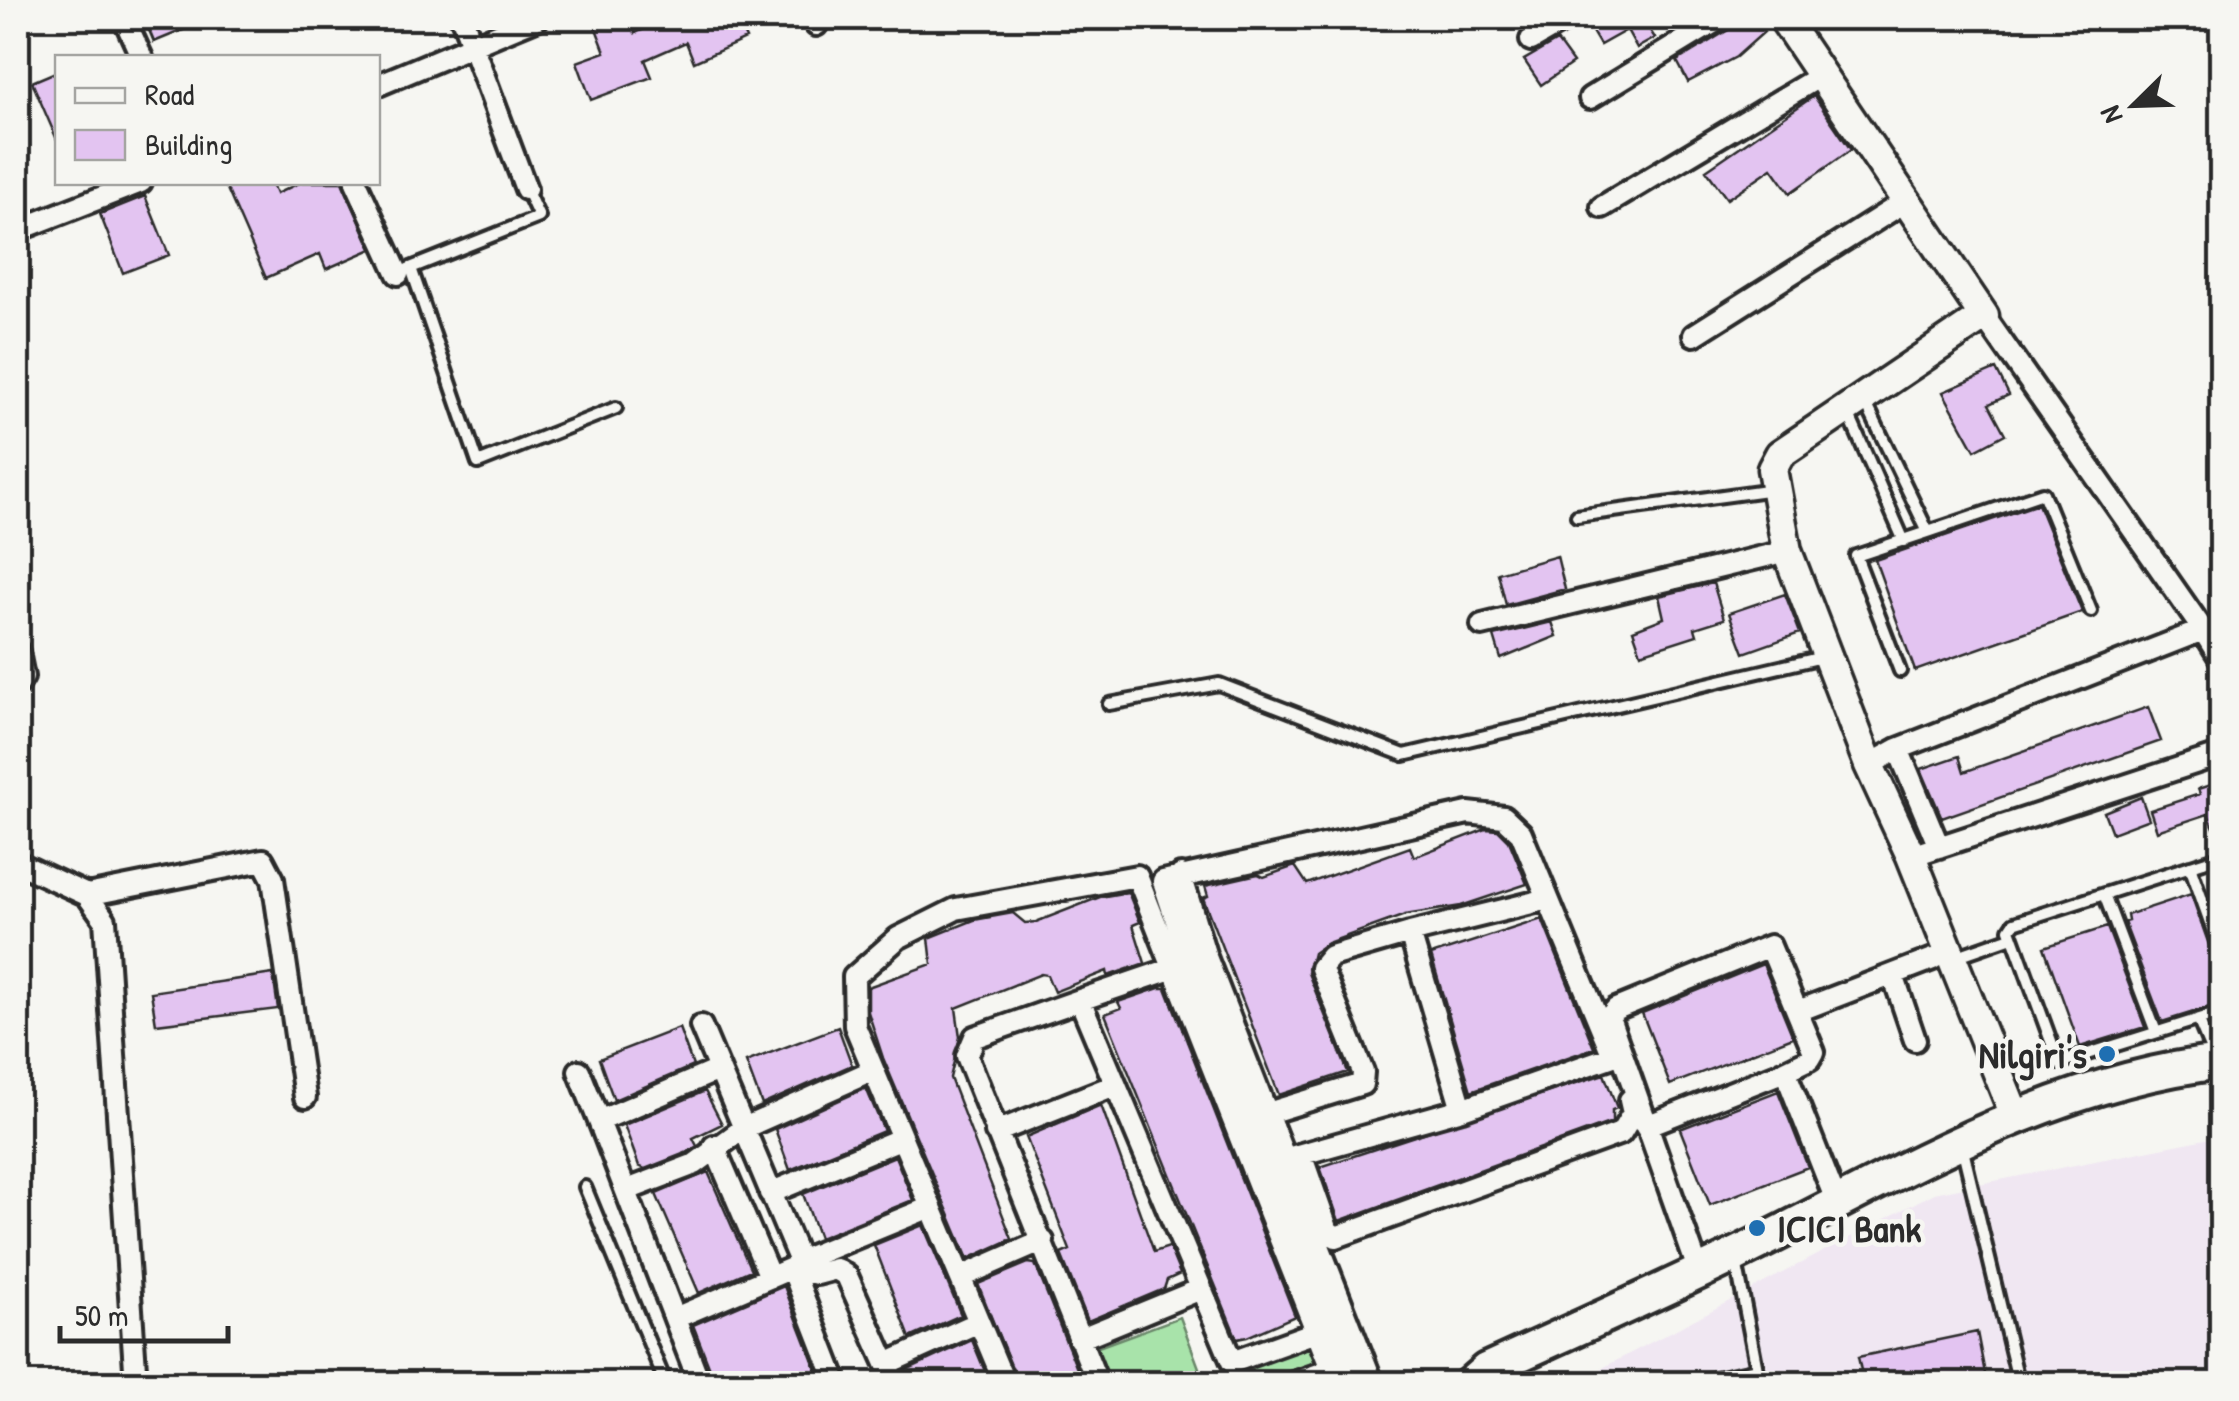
<svg xmlns="http://www.w3.org/2000/svg" width="2239" height="1401" font-family="'Patrick Hand',sans-serif">
	<style>
		.built { fill: #f0e7f2 }
		.green { fill: #a8e3aa; stroke: #6a876a; stroke-width: 2.5 }
		.building { fill: #e3c4f1; stroke: #2b2b2b; stroke-width: 2.5 }
		.lines { fill: none; stroke-linecap: round; stroke-linejoin: round }
		.lane-casing { stroke: #2b2b2b; stroke-width: 18 }
		.street-casing { stroke: #2b2b2b; stroke-width: 28 }
		.secondary-casing { stroke: #2b2b2b; stroke-width: 35 }
		.primary-casing { stroke: #2b2b2b; stroke-width: 40 }
		.lane { stroke: #f6f6f2; stroke-width: 10 }
		.street { stroke: #f6f6f2; stroke-width: 20 }
		.secondary { stroke: #f6f6f2; stroke-width: 28 }
		.primary { stroke: #f6f6f2; stroke-width: 32 }
		.poi-dot { fill: #1f6fb2; stroke: #f6f6f2; stroke-width: 4 }
		.labels { text-anchor: middle; dominant-baseline: central; stroke-width: 9; stroke-linejoin: round; paint-order: stroke }
		.poi-label { font-size: 38px; font-weight: bold; fill: #2b2b2b; stroke: #f6f6f2; text-anchor: end }
	</style>
	<rect width="100%" height="100%" fill="#f6f6f2"/>
	<filter id="ink" filterUnits="userSpaceOnUse"><feTurbulence type="fractalNoise" baseFrequency=".01" numOctaves="2"/><feDisplacementMap in="SourceGraphic" scale="20" xChannelSelector="R" yChannelSelector="G"/><feConvolveMatrix kernelMatrix="1 2 1 2 8 2 1 2 1" color-interpolation-filters="sRGB"/></filter>
	<g filter="url(#ink)">
		<path class="built" d="M2221,1136v247l-649,1 362,-191z"/>
		<path class="green" d="M1180,1317l22,59 110,-30 15,23 -49,14h-173l-15,-33z"/>
		<path class="building" d="M144,18h68l-58,24z
			M592,18h37l6,15 35,-15h66l10,21 -52,23 -8,-20 -41,18 7,17 -61,23 -14,-38 28,-10z
			M1584,18h66l-6,3 11,17 -18,10 -10,-18 -27,15z
			M1735,18h19l10,14 -28,25 -48,25 -11,-21 51,-31z
			M1557,41l16,22 -32,22 -17,-25z
			M58,71v71l-26,-60z
			M1814,96l37,54 -61,43 -18,-25 -45,31 -21,-29z
			M224,182h47l5,12 25,-12h41l30,67 -46,20 -6,-15 -54,24z
			M145,196l24,59 -46,18 -23,-59z
			M1996,369l13,26 -20,9 16,30 -30,16 -32,-58z
			M2038,504l44,108 -167,59 -40,-111z
			M1557,556l8,33 -59,16 -8,-32z
			M1713,583l11,36 -29,9 2,7 -56,18 -8,-23 31,-12 -5,-22z
			M1785,594l15,39 -56,20 -15,-40z
			M1552,622l5,14 -56,23 -7,-23z
			M2148,707l13,34 -219,77 -21,-49 38,-13 5,16z
			M2222,781v65l-14,-32 -51,17 -7,-21 50,-16 -2,-5z
			M2141,797l8,22 -37,14 -8,-21z
			M1486,829l12,1 11,11 18,43 -66,22 -56,9 -78,28 -14,10 -5,20 40,99 -69,23 -76,-197 5,-2 -3,-10 53,-12 6,3 31,-11 12,18 103,-37 4,10z
			M1128,892l12,30 -7,3 12,38 -37,13 -1,-5 -53,21 -7,-17 -6,-1 -85,34 4,29 -10,41 62,161 -44,20 -85,-201 -15,-46v-25l64,-23 -3,-26 45,-18 39,-7 12,10 11,-1 64,-25z
			M2191,894l23,65 8,6v38l-60,19 -38,-100 4,-1 -1,-6z
			M1542,919l52,129 -123,43 -40,-136z
			M2107,927l38,100 -65,20 -36,-100z
			M1763,964l30,73 -123,48 -28,-72z
			M273,974l5,35 -122,15 -5,-32z
			M1159,988h7l129,328 -48,21 -10,2 -132,-325 16,-6 -3,-6z
			M838,1027l14,38 -90,40 -16,-43z
			M679,1028l14,38 -79,34 -15,-41z
			M1604,1074l13,34 -5,2v12l-273,99 -19,-54z
			M866,1088l18,43 -94,39 -15,-41z
			M705,1091l17,33 -29,14 4,8 -9,6 -43,17 -6,-3 -15,-41z
			M1778,1091l30,76 -98,38 -30,-76z
			M1101,1105l53,147 15,-5 11,27 -13,6 -3,9 -76,32 -27,-67 9,-4 -44,-113z
			M895,1156l18,44 -94,38 -16,-44z
			M708,1172l43,98 -52,23 -43,-99z
			M923,1225l38,90 -51,23 -36,-93z
			M1028,1263l7,1 48,120h-65l-40,-100z
			M784,1286l38,98h-106l-23,-59z
			M1977,1332l10,52h-123l-6,-27z
			M972,1340l17,41 -81,3 -4,-13z"/>
		<g class="lines">
			<g class="lane-casing">
				<path id="lane" d="M411,268l67,195 138,-55
					M408,269l131,-52 -13,-28
					M1864,399l64,133 115,-39 48,118
					M1848,413l56,128
					M1577,516l197,-27
					M1900,671l-44,-115 72,-24
					M1109,704l110,-20 185,71 423,-99
					M2222,856l-208,67 -4,6 49,134 163,-51
					M2190,866l32,90
					M2104,894l52,138
					M1952,958l60,-21
					M2198,1019l16,38
					M1962,1146l57,238
					M585,1187l81,197
					M1736,1261l21,108
					M1689,1384l68,-15 3,15"/>
			</g>
			<g class="street-casing">
				<path id="street" d="M124,18l18,40
					M462,18l64,171
					M813,18l3,7
					M1531,40l38,-22
					M378,85l160,-67
					M1590,98l131,-80
					M356,182l42,92
					M1602,207l220,-132
					M18,230l123,-48
					M1984,316l219,314
					M1694,335l212,-134
					M1482,625l305,-74
					M18,652l5,25 -5,8
					M1898,749l41,98
					M1869,765l29,-16 305,-119 19,31
					M1911,856l311,-102
					M18,863l69,32 18,25 31,464
					M1181,875l25,82 167,427
					M87,895l176,-35 10,19 32,218
					M1410,933l138,-34
					M1206,957l-126,43 152,362 114,-41
					M1893,975l22,65
					M1080,1000l-105,37 -8,19 131,328
					M1798,1011l135,-52
					M701,1026l103,245 13,3 19,-5 11,7 48,108
					M579,1071l20,50
					M1255,1117l107,-33 1,-12 -42,-104 10,-12 79,-23 52,176
					M1646,1126l139,-55
					M996,1132l119,-47
					M714,1146l56,131
					M1302,1157l26,74 8,6 285,-104 12,-20 -3,-13
					M1271,1174l13,-15 178,-50 151,-53 -92,-223 -17,-16 -36,-4 -305,68c39,120 86,236 132,353 20,49 43,99 60,150
					M627,1190l68,-26 49,-36 121,-54
					M770,1193l123,-51
					M799,1261l122,-50
					M1699,1272l-87,-246 -3,-9 7,-8 154,-63 44,106 -4,7 -25,12 52,132
					M961,1277l82,-36
					M675,1318l117,-50 45,116
					M1079,1339l122,-50
					M886,1364l82,-37
					M700,1384l-101,-263 119,-51
					M1005,1384l-150,-358 -1,-49 44,-39 58,-29 181,-33 200,508
					M1291,1384l51,-18"/>
			</g>
			<g class="secondary-casing">
				<path id="secondary" d="M1783,18l201,298 -204,138 -8,15 15,82 82,214 42,91 105,262"/>
			</g>
			<g class="primary-casing">
				<path id="primary" d="M1470,1384l16,-14c83,-38 167,-75 249,-115 156,-76 311,-174 487,-193"/>
			</g>
			<use href="#lane" class="lane"/>
			<use href="#street" class="street"/>
			<use href="#secondary" class="secondary"/>
			<use href="#primary" class="primary"/>
		</g>
	</g>
	<g class="poi-dot">
		<circle cx="2107" cy="1054" r="10"/>
		<circle cx="1757" cy="1228" r="10"/>
	</g>
	<g class="labels">
		<g class="poi-label">
			<text x="2087" y="1054">Nilgiri's</text>
			<text x="1777" y="1228" text-anchor="start">ICICI Bank</text>
		</g>
	</g>
	<rect width="2239" height="1401" fill="none" stroke="#f6f6f2" stroke-width="60"/>
	<rect x="30" y="30" width="2179" height="1341" fill="none" stroke="#2b2b2b" stroke-width="4" filter="url(#ink)"/>
	<rect x="55" y="55" width="325" height="130" fill="#f6f6f2" stroke="#a5a5a2" stroke-width="2.5"/>
	<rect x="75" y="88" width="50" height="15" fill="#f6f6f2" stroke="#a5a5a2" stroke-width="2.5"/>
	<text x="145" y="105" font-size="30" fill="#2b2b2b">Road</text>
	<rect x="75" y="130" width="50" height="30" fill="#e3c4f1" stroke="#a5a5a2" stroke-width="2.5"/>
	<text x="145" y="155" font-size="30" fill="#2b2b2b">Building</text>
	<g transform="translate(2134 105) rotate(247)" stroke="#f6f6f2" stroke-width="8" paint-order="stroke">
	<path d="M0-8L18 38L0 25L-18 38Z" fill="#2b2b2b"/>
	<text y="-15" font-size="28" font-weight="bold" text-anchor="middle" fill="#2b2b2b">N</text>
	</g>
	<path d="M60 1326v15h168v-15" fill="none" stroke="#2b2b2b" stroke-width="5"/>
	<text x="75" y="1326" font-size="30" fill="#2b2b2b" stroke="#f6f6f2" stroke-width="8" paint-order="stroke">50 m</text>
</svg>
